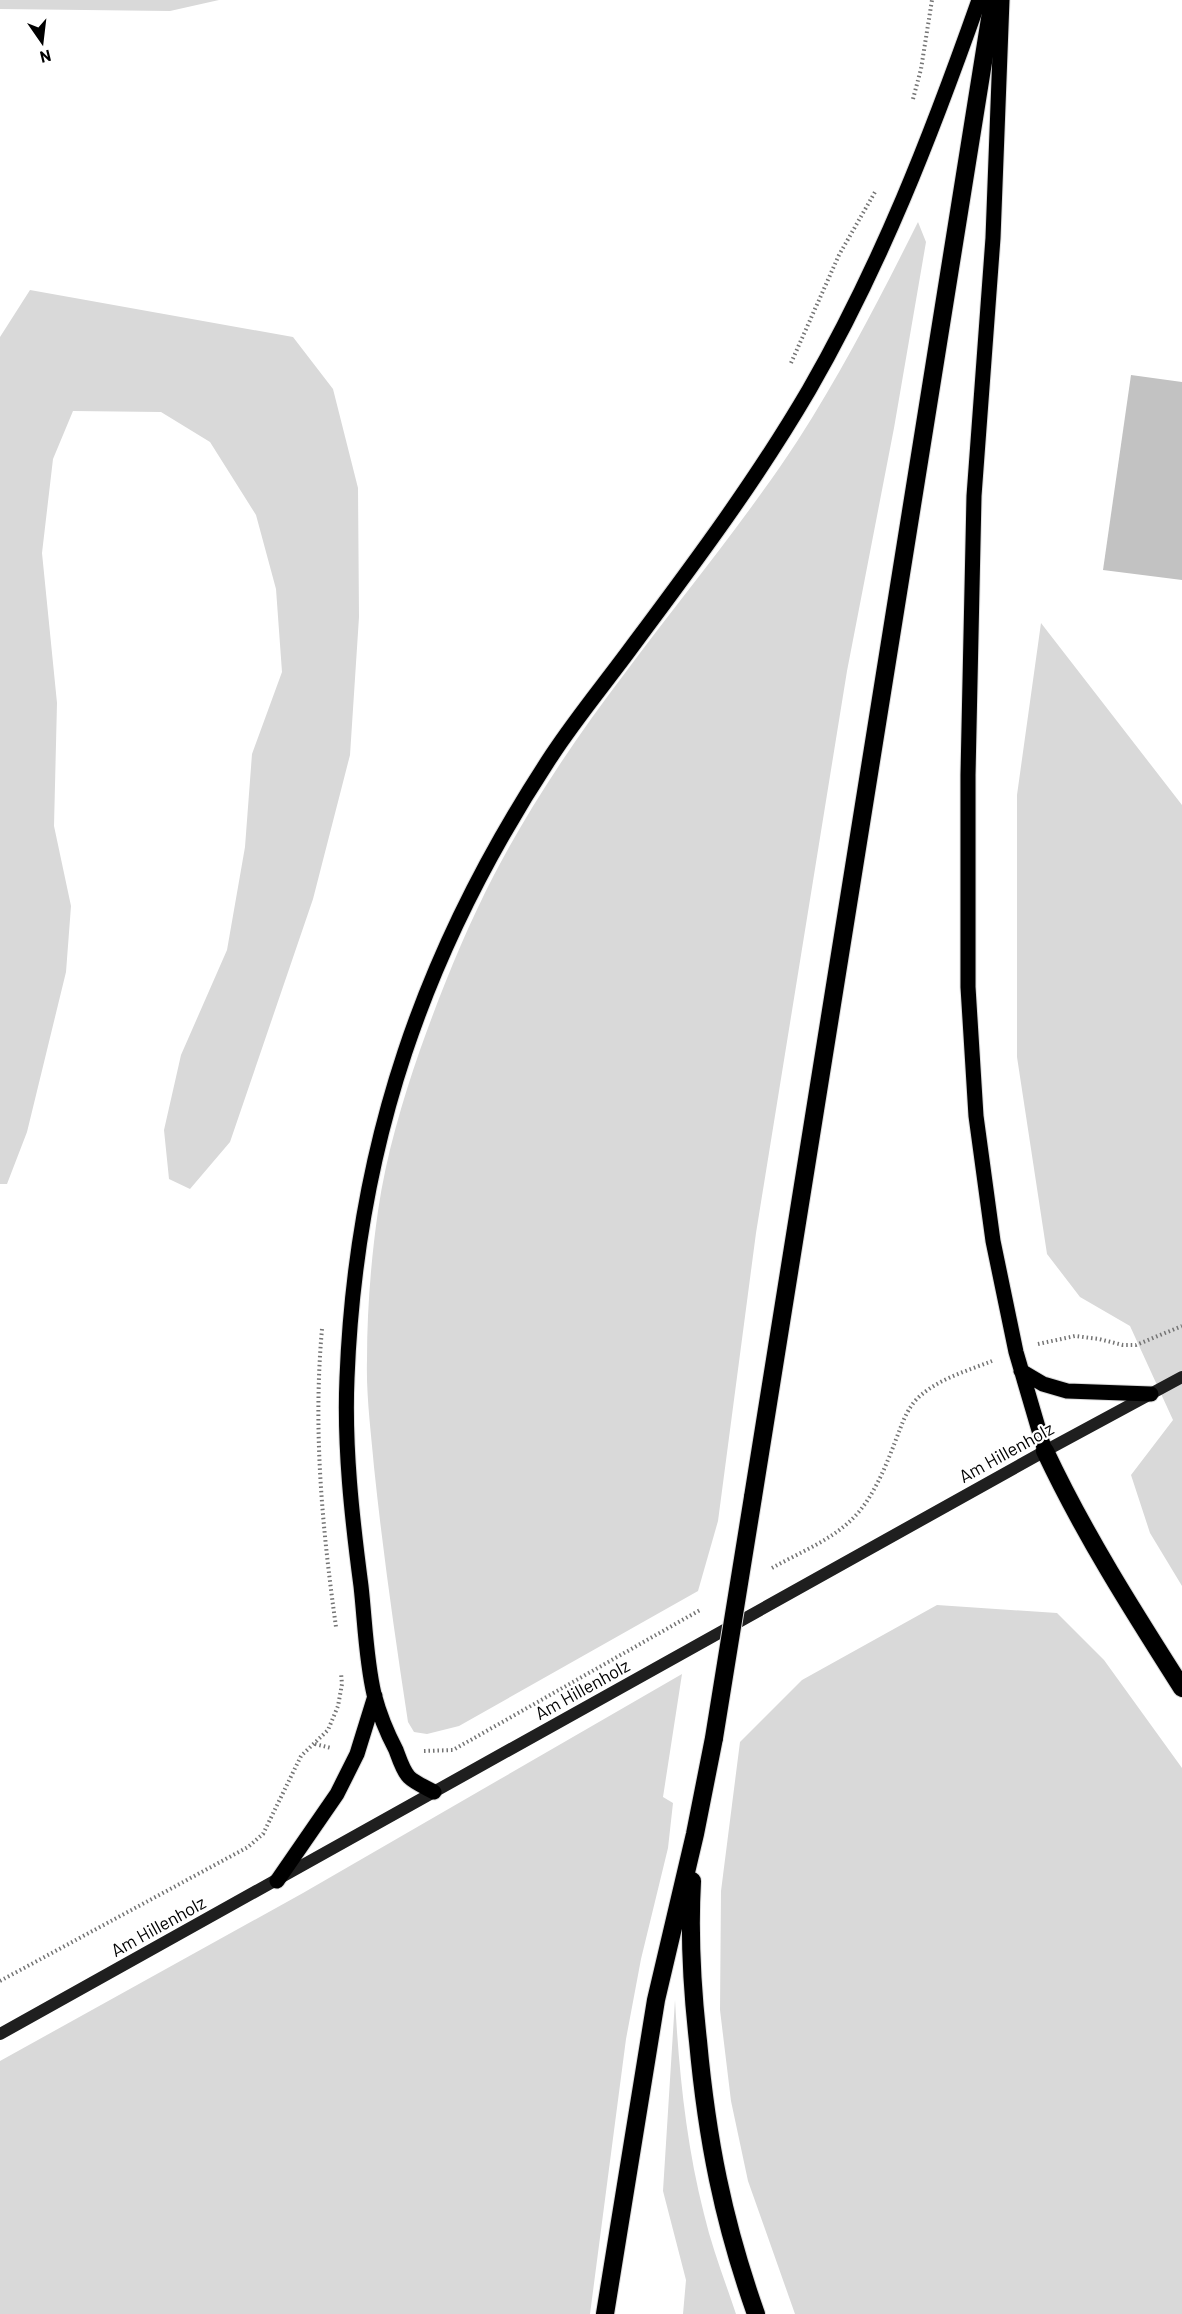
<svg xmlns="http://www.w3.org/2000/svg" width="1182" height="2314" font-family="Barlow,sans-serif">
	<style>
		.green { fill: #d9d9d9 }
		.building { fill: #c2c2c2 }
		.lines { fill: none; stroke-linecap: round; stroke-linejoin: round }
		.primary-casing { stroke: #dbdbdb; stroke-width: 17 }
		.highway-casing { stroke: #dbdbdb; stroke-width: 20 }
		.path { stroke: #747474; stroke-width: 4; stroke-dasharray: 1.5 3; stroke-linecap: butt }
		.secondary { stroke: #1f1f1f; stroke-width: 12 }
		.primary { stroke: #000; stroke-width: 15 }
		.highway { stroke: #000; stroke-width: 18 }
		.highway-bridge-casing { stroke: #dbdbdb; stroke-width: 20; stroke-linecap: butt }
		.highway-bridge { stroke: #000; stroke-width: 18 }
		.labels { text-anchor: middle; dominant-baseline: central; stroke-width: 4.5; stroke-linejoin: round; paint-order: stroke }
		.street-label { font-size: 18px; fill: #000; stroke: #fff }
	</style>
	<rect width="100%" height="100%" fill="#fff"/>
	<path class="green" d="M0,0h219l-49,11 -170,-2z
		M918,222l8,20 -32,186 -47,243 -91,562 -38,288 -20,70 -239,135 -32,8 -13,-2 -6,-10c-13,-85 -25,-169 -34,-255 -3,-35 -8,-72 -7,-107 0,-50 4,-100 11,-149 8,-55 24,-109 42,-161 21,-59 45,-119 74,-175 37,-71 83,-139 131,-202 58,-78 120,-152 173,-233 45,-70 83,-144 120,-218z
		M30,290l263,47 40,52 25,99 1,129 -9,138 -37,144 -83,243 -40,47 -21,-10 -5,-49 17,-75 46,-105 18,-103 7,-93 30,-82 -6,-83 -20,-74 -46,-73 -49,-30 -88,-1 -20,48 -11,94 15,150 -3,123 17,80 -5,66 -39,160 -20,52h-7v-847z
		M1041,623l141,182v781l-32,-53 -19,-58 42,-55 -43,-94 -50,-29 -33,-43 -30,-197v-262z
		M937,1605l120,8 47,47 78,108v546h-387l-47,-133 -17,-80 -11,-91 1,-119 19,-149 62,-62z
		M682,1674l-19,123 10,6 -5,45 -27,111 -15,80 -36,275h-590v-253l303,-168z
		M675,2000c4,72 11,143 29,214 8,34 21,67 32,100h-53l3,-34 -23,-89z"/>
	<path class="building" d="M1131,375l51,7v198l-79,-10z"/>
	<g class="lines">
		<g class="primary-casing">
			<path id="primary" d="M1002,0l-9,238 -19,258 -6,279v212l8,129 17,125 23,111 29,99
				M1021,1371l22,13 24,7 84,3
				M434,1792c-7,-4 -19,-9 -25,-15 -6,-6 -10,-19 -13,-27 -9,-17 -17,-37 -22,-56 -8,-34 -9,-72 -13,-108 -9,-68 -17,-139 -14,-208 9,-232 77,-429 205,-623 25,-38 55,-74 82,-111 62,-83 123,-165 175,-254 72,-125 122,-254 170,-390
				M277,1881l60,-87 20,-40 18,-58"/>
		</g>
		<g class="highway-casing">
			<path id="highway" d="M1045,1451c39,83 88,160 137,237
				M753,1497l240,-1497
				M692,1881c-3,53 0,107 6,160 9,98 25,180 58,273
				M605,2314l51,-314 39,-166 19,-96"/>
		</g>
		<path class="path" d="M913,99l8,-30 11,-69
			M791,363l48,-108 36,-63
			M322,1329c-9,100 0,198 14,298
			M1038,1344l37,-8 24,3 24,6h13l46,-19
			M772,1568c28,-16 63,-29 85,-54 17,-19 29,-48 38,-72 6,-15 10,-29 20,-41 19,-21 52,-30 77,-40
			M315,1744l16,4
			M424,1751l29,-1 247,-140
			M0,1981l248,-134 15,-13 38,-78 27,-26 10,-24 4,-22 -1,-11"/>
		<path class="secondary" d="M0,2034l1045,-583 137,-74"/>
		<use href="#primary" class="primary"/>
		<use href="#highway" class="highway"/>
		<g class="highway-bridge-casing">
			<path id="highway-bridge" d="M714,1738l39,-241"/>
		</g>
		<use href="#highway-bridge" class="highway-bridge"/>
	</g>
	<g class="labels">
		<g class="street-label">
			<text transform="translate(1006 1452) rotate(-29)">Am Hillenholz</text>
			<text transform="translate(582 1689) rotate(-29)">Am Hillenholz</text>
			<text transform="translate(158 1926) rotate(-29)">Am Hillenholz</text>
		</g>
	</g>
	<g transform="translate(42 42) rotate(166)" stroke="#ffffff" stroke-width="4.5" paint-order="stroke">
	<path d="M0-4.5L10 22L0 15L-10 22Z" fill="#000000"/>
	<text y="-9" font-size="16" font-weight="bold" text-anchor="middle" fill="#000000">N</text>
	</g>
</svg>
